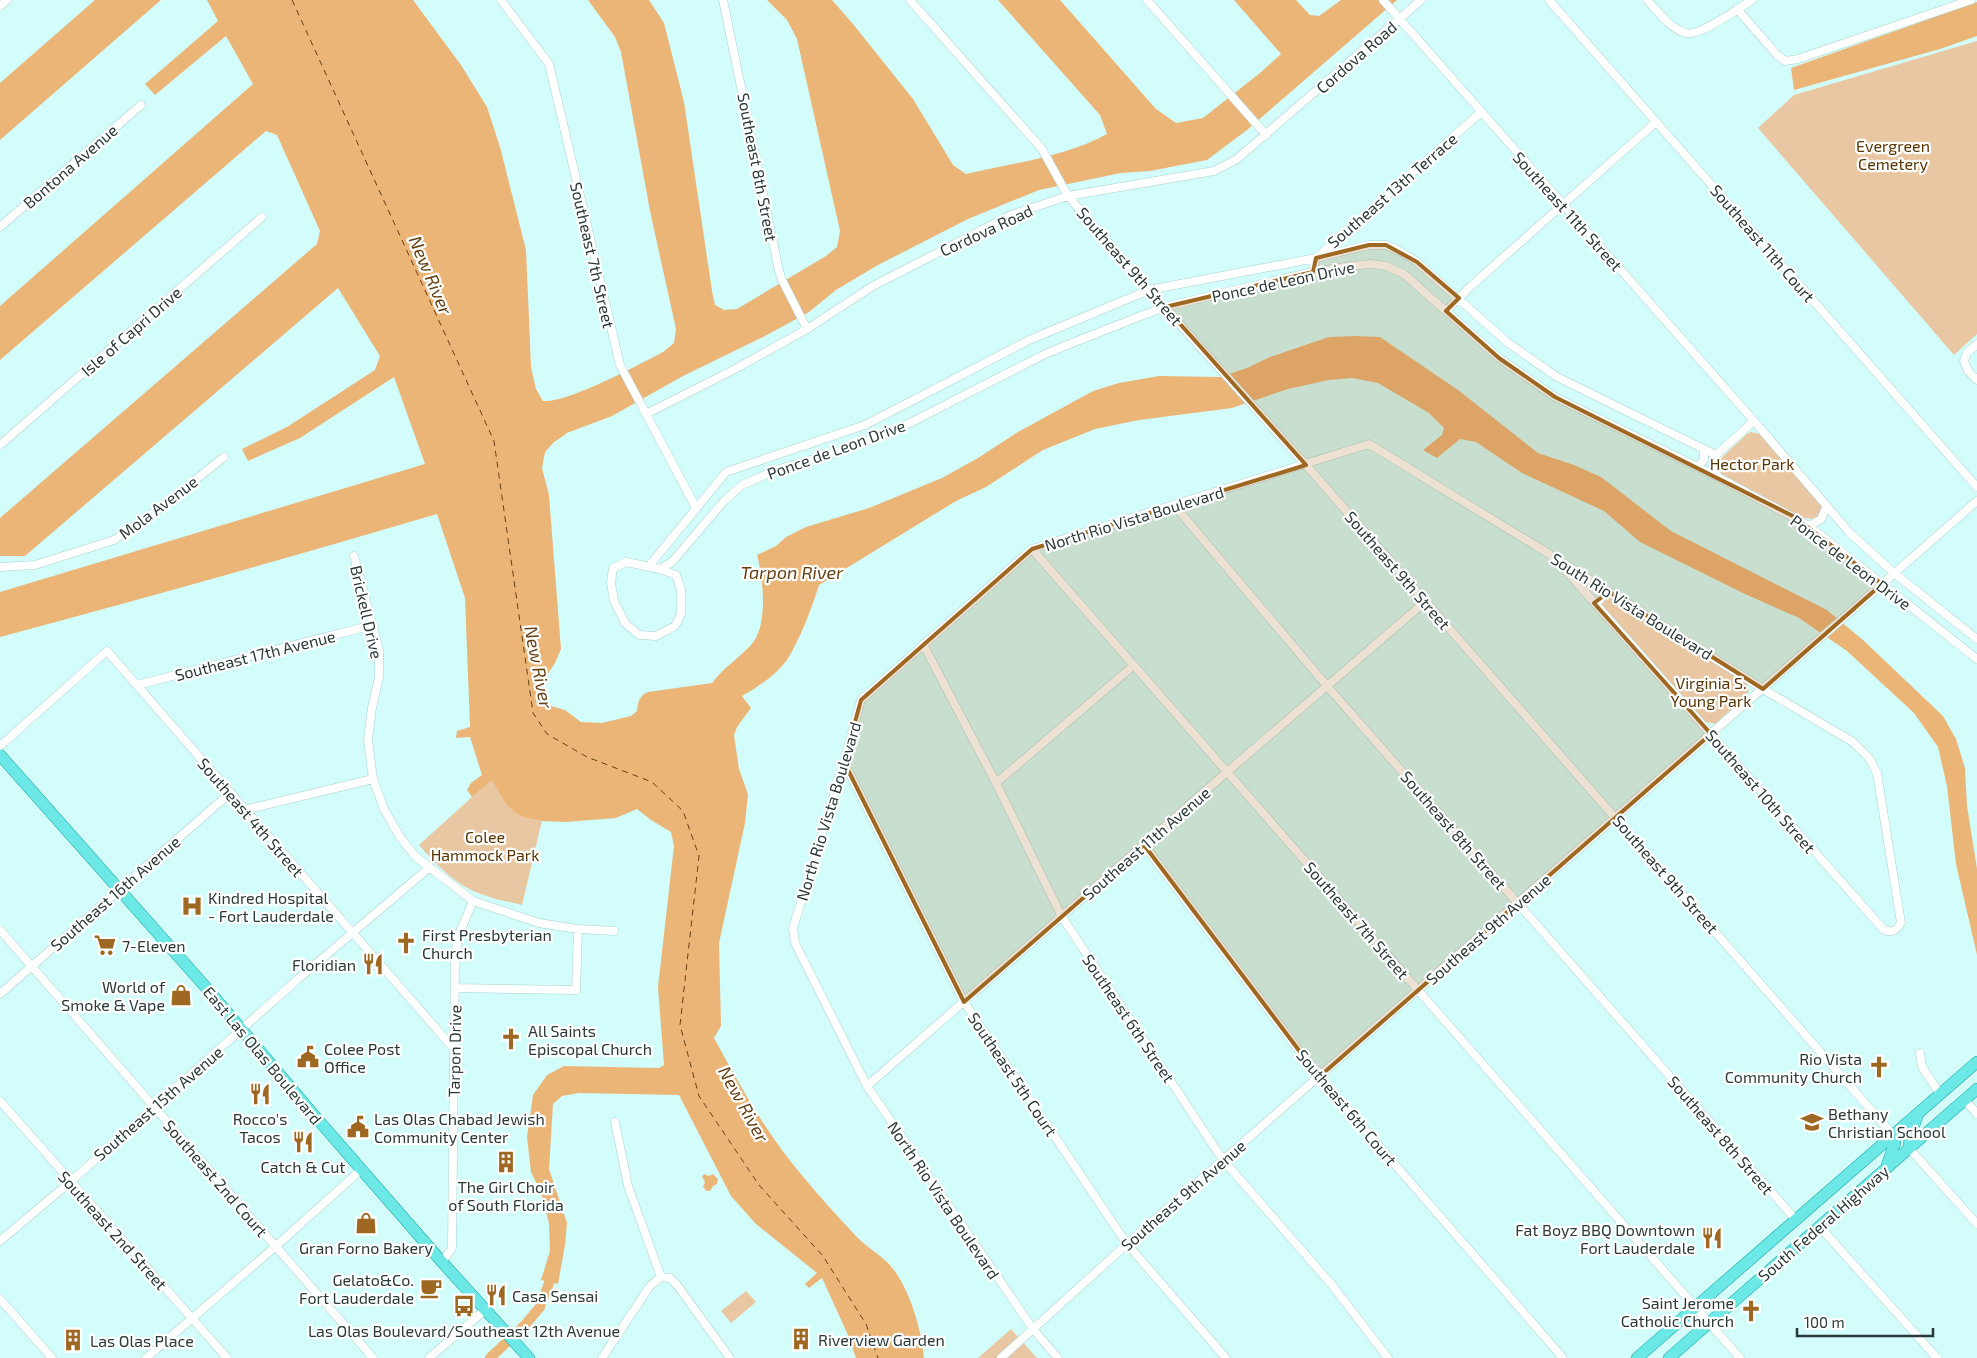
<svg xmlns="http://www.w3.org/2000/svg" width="1977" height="1358" font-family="'Exo 2',sans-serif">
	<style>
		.green { fill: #eac7a3 }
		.water { fill: #ecb578 }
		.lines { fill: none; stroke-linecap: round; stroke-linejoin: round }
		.canal { stroke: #ecb578; stroke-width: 10 }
		.ferry { stroke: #654012; stroke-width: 1; stroke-dasharray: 6 5; stroke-linecap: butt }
		.street-casing { stroke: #a8d2d0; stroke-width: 9 }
		.primary-casing { stroke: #15a19f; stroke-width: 12 }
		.street { stroke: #fff; stroke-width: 8 }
		.primary { stroke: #6ce8e6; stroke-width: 11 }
		.marked { fill: #9e6822; fill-opacity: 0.2; stroke: #9e6822; stroke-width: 4; stroke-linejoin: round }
		.labels { text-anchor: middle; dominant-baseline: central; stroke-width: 4.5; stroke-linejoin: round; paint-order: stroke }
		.street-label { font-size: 16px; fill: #293a39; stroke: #fff }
		.park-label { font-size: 16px; fill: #593503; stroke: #fff }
		.poi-label { font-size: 16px; fill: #293a39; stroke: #fff; text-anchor: start }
		.water-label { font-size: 18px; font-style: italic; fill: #654012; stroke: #fff }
	</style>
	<rect width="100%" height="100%" fill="#d2fdfb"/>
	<path class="green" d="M1977,41v293l-23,21 -196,-227 36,-33z
		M1751,432l9,2 62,72 -2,9 -6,4 -10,-1 -83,-43 -4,-10 1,-4 29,-27z
		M1605,596l5,1 136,85 3,8 -2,5 -32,29 -12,-3 -102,-116v-4z
		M492,779c15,26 20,35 50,42l-20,84c-12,-3 -26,-5 -38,-10 -26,-8 -48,-30 -65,-50z
		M746,1291l10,11 -25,21 -10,-12z
		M1011,1329l26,29h-59z"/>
	<path class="water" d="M95,0h66l-161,140v-57z
		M207,0h206l48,65 26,42 13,40 26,103 5,117 5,22 7,12c25,2 95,-36 120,-49l11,-9 2,-14 -26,-118 -29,-159 -6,-15 -27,-37h61l15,23 20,79 28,189 3,14 9,5 13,-1 89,-53 11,-9 3,-16 -43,-192 -10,-19 -20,-20h65l21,24 60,75 40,66 13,9c44,-10 102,-18 141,-40l-7,-19 -102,-115h62l96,109 20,14 27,-5 57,-45 21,-19 -47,-54h62l14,15 9,1 22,-16h56l-150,130 -40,30 -57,11 -29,2 -82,17 -71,29 -90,46 -42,25 -27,22 -44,24 -82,40 -71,40 -45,17 -14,10 -8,9 -3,16 7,27 12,154 -6,14 -13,20 1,13 8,10 14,4 16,12 21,1 29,-7 6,-5c1,-9 2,-15 11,-19l64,-9c11,-15 26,-24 39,-38 18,-19 12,-67 6,-90l19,-9 10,-9 20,-10 63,-19 73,-30 36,-20 40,-26 75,-41 26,-8 40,-7 61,1 27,-9 23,-11 59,-20 26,-1 25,1 78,53 80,63 36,12 27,12 70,54 156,79 36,30 80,76 13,23 9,29 2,38 10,63v86l-21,-91 -9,-78 -9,-39 -24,-34 -67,-62 -48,-33 -54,-24 -105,-52 -36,-31 -82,-38 -46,-31 -16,-3 -23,19 -14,-8 19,-15 2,-7 -15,-15 -51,-30 -26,-5 -23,2 -41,9 -56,19 -93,12 -44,9 -52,21 -57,37 -30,14 -137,84c-8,25 -18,52 -32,75 -11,15 -29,27 -45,36l9,12 -14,19 -3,8 5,34 9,25 -3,29 -26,120 2,83 -7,12c25,46 52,95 86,135 18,22 37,43 56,63 9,10 22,17 32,27 20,20 34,67 36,95h-68l-8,-23 -26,-57 -13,10 -4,-4 12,-11 -61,-49 -25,-28 -52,-101 -100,-2 -17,3 -9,8 -4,65 18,54 -2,22 -7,39 -17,-4 9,-29 -1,-28 -8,-30 -10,-21 -4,-35 6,-42 14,-20 17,-9 95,2 5,-3 -6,-78 16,-141 -3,-14 -20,-12 -14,-11 -21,9 -51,4 -23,-1 -18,-4 -8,-4 -10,-9 -14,-24 -20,17 -5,-7 4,-7 11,-8 -12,-38 -14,1 1,-7 13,-4 -5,-129 -28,-84c-145,43 -291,84 -437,123v-45l425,-128 -31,-87 -94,61 -52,23 -6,-12 45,-22 88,-57 5,-14 -42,-68 -313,268h-25v-38l317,-274 3,-13 -43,-96 -11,-4 -266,229v-54l253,-222 -27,-48 -71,59 -10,-11 73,-63z
		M1977,2v34l-37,13 -146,41 -3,-22z
		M704,1174l5,2 4,-2 5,5 -1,5 -4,2 -3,5h-3l-4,-4 2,-5 -3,-5z"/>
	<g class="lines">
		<path class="canal" d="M490,1358l35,-33 15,-18 9,-24"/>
		<path class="ferry" d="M292,0l202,441 39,272 14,21 40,23 65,25 31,29 16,45 -19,169 19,71 60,89 64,71 43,68 12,34"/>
		<g class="street-casing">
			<path id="street" d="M501,0l48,64 71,301 76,143
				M723,0l56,271 3,9 25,49
				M910,0l132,149 26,47 81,94 157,175 587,670
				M1147,0l119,135
				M1383,0l371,421 95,111 45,41 83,66
				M1549,0l428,487
				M1647,0c10,10 24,30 39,33 13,4 53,-25 66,-33
				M0,6l7,-6
				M1737,9l40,46 8,6 13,-2 173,-59
				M0,227l141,-122
				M1313,272l3,-14 164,-145
				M1446,311l25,-25 185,-164
				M1977,344l-10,9 -3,8 4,10 9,9
				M646,414l91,-46 70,-39 66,-43 138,-71 57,-19 146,-25 23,-12 184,-159
				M0,445l262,-228
				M1697,467l7,-7v-11
				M1718,477l-5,-12 3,-10 38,-34
				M1174,505l153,181 469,534
				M1809,526l12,-7 6,-13
				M1032,549l708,809
				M354,556l25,94v27l-7,31 -4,31 5,40 11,30 16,28 15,19 58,45 66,22 39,6 36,2
				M649,566l77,-94 139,-47 164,-85 120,-50 167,-32 53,-13h17l14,6 17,11 90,80 50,35 159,78
				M0,567l35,-2 79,-25 45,-31 65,-52
				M660,569l16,6 5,15v24l-6,12 -19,10 -17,-1 -14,-12 -11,-22 -3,-18 2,-15 13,-6 34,7 12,-7 52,-61 18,-16 34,-15 58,-17 62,-23 151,-77 91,-36 27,-10 66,-16 82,-19 38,-6 20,-2 15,2 18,8 95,84 56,39 163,80 91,49 168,133
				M1596,605l6,-8 8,-5
				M923,644l73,139 66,134 161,243 109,125 56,73
				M137,685l236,-60
				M0,746l107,-95 347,398
				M844,762l120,240 163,242 99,114
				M996,783l137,-117
				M244,810l129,-31
				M1144,845l175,232 244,281
				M0,930l373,428
				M455,988l121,2 2,-61
				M0,994l230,-201
				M1920,1053l2,14 18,27
				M867,1086l360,-314 199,-171
				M1965,1100l12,14
				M0,1101l227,257
				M615,1122l13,64 33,91
				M1909,1148l68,76
				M1820,1227l117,131
				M0,1241l70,-59 228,-203 132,-112
				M442,1262l10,-14 3,-292 4,-22 14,-33
				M661,1277l9,1 7,7 53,73
				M0,1299l52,59
				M146,1358l130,-112 86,-77
				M429,1358l56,-48
				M602,1358l48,-72 11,-9
				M1001,1358l126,-114 850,-743
				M1058,1358l-25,-29 -166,-243 -72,-143 -2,-15 51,-166 17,-62 171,-151 337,-105 185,113 209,132 90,53 16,16 8,15 24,150c-5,8 -9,10 -17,7l-330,-373"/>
		</g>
		<g class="primary-casing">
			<path id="primary" d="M0,755l210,237 103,122 129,148 87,96
				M1909,1148l1,-12 7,-19
				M1887,1165l8,-22 -2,-8
				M1637,1358l340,-296
				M1669,1358l308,-269"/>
		</g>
		<use href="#street" class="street"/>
		<use href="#primary" class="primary"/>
	</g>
	<path class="marked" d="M1369,245h17l31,17 42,36 -13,13 53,47 56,39 238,119 89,68 -119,105 -154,-97 -15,11 117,131 -392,343 -175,-232 -180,157 -120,-240 17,-62 171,-151 274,-84 -141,-158 148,-35 3,-14z"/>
	<defs>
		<g id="hospital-bare" transform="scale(1.725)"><path d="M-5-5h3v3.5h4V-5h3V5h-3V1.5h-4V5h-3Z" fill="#9e6822" stroke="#fff" stroke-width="2.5" paint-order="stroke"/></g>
		<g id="church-bare" transform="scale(1.725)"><path d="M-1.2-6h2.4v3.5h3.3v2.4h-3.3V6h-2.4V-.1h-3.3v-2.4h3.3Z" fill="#9e6822" stroke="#fff" stroke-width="2.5" paint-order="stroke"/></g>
		<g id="supermarket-bare" transform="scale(1.725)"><path d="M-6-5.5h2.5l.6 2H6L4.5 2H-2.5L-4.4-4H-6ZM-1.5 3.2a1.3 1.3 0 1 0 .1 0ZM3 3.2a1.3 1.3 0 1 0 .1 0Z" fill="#9e6822" stroke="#fff" stroke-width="2.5" paint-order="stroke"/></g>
		<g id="restaurant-bare" transform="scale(1.725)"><path d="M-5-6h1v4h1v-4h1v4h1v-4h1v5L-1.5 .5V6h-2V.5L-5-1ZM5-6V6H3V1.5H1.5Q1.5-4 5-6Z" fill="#9e6822" stroke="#fff" stroke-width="2.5" paint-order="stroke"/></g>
		<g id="shop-bare" transform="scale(1.725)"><path d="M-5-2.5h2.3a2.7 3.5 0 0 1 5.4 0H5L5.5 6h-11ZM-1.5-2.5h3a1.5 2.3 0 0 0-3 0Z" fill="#9e6822" stroke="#fff" stroke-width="2.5" paint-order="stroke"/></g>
		<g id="civic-bare" transform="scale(1.725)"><path d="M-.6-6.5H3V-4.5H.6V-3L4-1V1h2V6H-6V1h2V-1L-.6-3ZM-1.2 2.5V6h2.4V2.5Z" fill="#9e6822" stroke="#fff" stroke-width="2.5" paint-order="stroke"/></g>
		<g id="school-bare" transform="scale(1.725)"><path d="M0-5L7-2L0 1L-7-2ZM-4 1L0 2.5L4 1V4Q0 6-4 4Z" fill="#9e6822" stroke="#fff" stroke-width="2.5" paint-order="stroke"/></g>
		<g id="building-bare" transform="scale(1.725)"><path d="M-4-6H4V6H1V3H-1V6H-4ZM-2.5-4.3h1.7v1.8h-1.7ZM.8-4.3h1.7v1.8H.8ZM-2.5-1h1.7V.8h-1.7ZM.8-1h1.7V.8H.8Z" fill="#9e6822" stroke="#fff" stroke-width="2.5" paint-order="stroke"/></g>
		<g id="cafe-bare" transform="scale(1.725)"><path d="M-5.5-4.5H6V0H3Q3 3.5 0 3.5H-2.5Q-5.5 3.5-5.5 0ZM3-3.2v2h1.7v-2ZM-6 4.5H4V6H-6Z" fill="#9e6822" stroke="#fff" stroke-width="2.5" paint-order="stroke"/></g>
		<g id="bus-bare" transform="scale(1.725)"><path d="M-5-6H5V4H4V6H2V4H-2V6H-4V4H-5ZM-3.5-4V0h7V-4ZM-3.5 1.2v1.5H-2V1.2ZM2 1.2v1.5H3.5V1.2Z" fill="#9e6822" stroke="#fff" stroke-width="2.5" paint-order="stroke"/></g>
	</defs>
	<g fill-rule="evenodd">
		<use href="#hospital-bare" x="192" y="906"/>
		<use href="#church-bare" x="406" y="943"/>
		<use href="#supermarket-bare" x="105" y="945"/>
		<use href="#restaurant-bare" x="373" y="964"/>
		<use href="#shop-bare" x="181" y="995"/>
		<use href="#church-bare" x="511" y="1039"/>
		<use href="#civic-bare" x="308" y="1057"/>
		<use href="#church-bare" x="1879" y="1067"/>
		<use href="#restaurant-bare" x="260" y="1094"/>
		<use href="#school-bare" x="1812" y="1122"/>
		<use href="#civic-bare" x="358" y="1127"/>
		<use href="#restaurant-bare" x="303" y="1142"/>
		<use href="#building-bare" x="506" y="1162"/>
		<use href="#shop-bare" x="366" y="1223"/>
		<use href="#restaurant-bare" x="1712" y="1238"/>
		<use href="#cafe-bare" x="431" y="1288"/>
		<use href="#restaurant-bare" x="496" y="1295"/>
		<use href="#bus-bare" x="464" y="1306"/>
		<use href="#church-bare" x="1751" y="1311"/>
		<use href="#building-bare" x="801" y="1339"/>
		<use href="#building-bare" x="73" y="1340"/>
	</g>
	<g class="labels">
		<g class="street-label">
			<text transform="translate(1356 57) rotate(-41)">Cordova Road</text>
			<text transform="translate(70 166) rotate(-41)">Bontona Avenue</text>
			<text transform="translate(758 167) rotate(79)">Southeast 8th Street</text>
			<text transform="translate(1392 190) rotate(-41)">Southeast 13th Terrace</text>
			<text transform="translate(1568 211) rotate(48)">Southeast 11th Street</text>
			<text transform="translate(986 230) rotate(-25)">Cordova Road</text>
			<text transform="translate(1763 243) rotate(49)">Southeast 11th Court</text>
			<text transform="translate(593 255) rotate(77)">Southeast 7th Street</text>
			<text transform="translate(1130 266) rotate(49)">Southeast 9th Street</text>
			<text transform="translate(1283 281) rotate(-12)">Ponce de Leon Drive</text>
			<text transform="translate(131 331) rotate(-41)">Isle of Capri Drive</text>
			<text transform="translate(836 449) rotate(-20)">Ponce de Leon Drive</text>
			<text transform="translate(158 507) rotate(-37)">Mola Avenue</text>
			<text transform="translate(1134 518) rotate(-17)">North Rio Vista Boulevard</text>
			<text transform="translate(1851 562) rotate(37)">Ponce de Leon Drive</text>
			<text transform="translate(1398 570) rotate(49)">Southeast 9th Street</text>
			<text transform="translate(1632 606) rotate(32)">South Rio Vista Boulevard</text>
			<text transform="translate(367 612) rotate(77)">Brickell Drive</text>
			<text transform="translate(255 655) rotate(-14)">Southeast 17th Avenue</text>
			<text transform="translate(1761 791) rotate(49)">Southeast 10th Street</text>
			<text transform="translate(828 811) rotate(-73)">North Rio Vista Boulevard</text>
			<text transform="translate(251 817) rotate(49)">Southeast 4th Street</text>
			<text transform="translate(1454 830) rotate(49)">Southeast 8th Street</text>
			<text transform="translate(1146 843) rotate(-41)">Southeast 11th Avenue</text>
			<text transform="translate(1666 874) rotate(49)">Southeast 9th Street</text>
			<text transform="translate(115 893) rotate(-41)">Southeast 16th Avenue</text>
			<text transform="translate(1357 920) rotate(49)">Southeast 7th Street</text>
			<text transform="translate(1488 929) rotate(-41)">Southeast 9th Avenue</text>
			<text transform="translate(1129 1018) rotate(56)">Southeast 6th Street</text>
			<text transform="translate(454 1051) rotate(-89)">Tarpon Drive</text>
			<text transform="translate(263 1055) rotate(50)">East Las Olas Boulevard</text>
			<text transform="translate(1013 1074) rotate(56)">Southeast 5th Court</text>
			<text transform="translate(158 1103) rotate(-41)">Southeast 15th Avenue</text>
			<text transform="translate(1347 1107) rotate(50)">Southeast 6th Court</text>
			<text transform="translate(1721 1135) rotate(49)">Southeast 8th Street</text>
			<text transform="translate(216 1178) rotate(49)">Southeast 2nd Court</text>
			<text transform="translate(1183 1195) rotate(-41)">Southeast 9th Avenue</text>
			<text transform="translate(944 1200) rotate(56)">North Rio Vista Boulevard</text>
			<text transform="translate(1823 1223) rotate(-41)">South Federal Highway</text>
			<text transform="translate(113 1230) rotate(48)">Southeast 2nd Street</text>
		</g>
		<g class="park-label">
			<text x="1893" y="145">Evergreen<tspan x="1893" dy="18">Cemetery</tspan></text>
			<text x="1752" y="463">Hector Park</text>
			<text x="1711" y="682">Virginia S.<tspan x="1711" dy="18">Young Park</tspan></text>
			<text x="485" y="836">Colee<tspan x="485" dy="18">Hammock Park</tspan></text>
		</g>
		<g class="poi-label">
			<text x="208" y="897">Kindred Hospital<tspan x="208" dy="18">- Fort Lauderdale</tspan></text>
			<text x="422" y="934">First Presbyterian<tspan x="422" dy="18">Church</tspan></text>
			<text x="122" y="945">7-Eleven</text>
			<text x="356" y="964" text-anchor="end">Floridian</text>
			<text x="165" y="986" text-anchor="end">World of<tspan x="165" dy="18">Smoke &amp; Vape</tspan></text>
			<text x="528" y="1030">All Saints<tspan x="528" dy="18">Episcopal Church</tspan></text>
			<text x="324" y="1048">Colee Post<tspan x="324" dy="18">Office</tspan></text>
			<text x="1862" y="1058" text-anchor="end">Rio Vista<tspan x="1862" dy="18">Community Church</tspan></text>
			<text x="1828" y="1113">Bethany<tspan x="1828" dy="18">Christian School</tspan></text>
			<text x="260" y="1118" text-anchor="middle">Rocco's<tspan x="260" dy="18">Tacos</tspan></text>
			<text x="374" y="1118">Las Olas Chabad Jewish<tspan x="374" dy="18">Community Center</tspan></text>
			<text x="303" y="1166" text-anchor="middle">Catch &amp; Cut</text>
			<text x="506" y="1186" text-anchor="middle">The Girl Choir<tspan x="506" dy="18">of South Florida</tspan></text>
			<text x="1695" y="1229" text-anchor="end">Fat Boyz BBQ Downtown<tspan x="1695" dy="18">Fort Lauderdale</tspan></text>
			<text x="366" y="1247" text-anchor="middle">Gran Forno Bakery</text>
			<text x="414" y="1279" text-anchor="end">Gelato&amp;Co.<tspan x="414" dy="18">Fort Lauderdale</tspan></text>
			<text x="512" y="1295">Casa Sensai</text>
			<text x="1734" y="1302" text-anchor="end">Saint Jerome<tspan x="1734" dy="18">Catholic Church</tspan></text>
			<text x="464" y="1330" text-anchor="middle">Las Olas Boulevard/Southeast 12th Avenue</text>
			<text x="818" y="1339">Riverview Garden</text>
			<text x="90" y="1340">Las Olas Place</text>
		</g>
		<g class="water-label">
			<text transform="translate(431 275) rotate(67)">New River</text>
			<text x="792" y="572">Tarpon River</text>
			<text transform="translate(539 667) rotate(79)">New River</text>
			<text transform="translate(744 1104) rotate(61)">New River</text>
		</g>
	</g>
	<path d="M1797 1328v8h136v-8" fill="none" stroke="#293a39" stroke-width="2.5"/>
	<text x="1804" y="1328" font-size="15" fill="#293a39" stroke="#ffffff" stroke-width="4" paint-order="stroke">100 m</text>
</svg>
